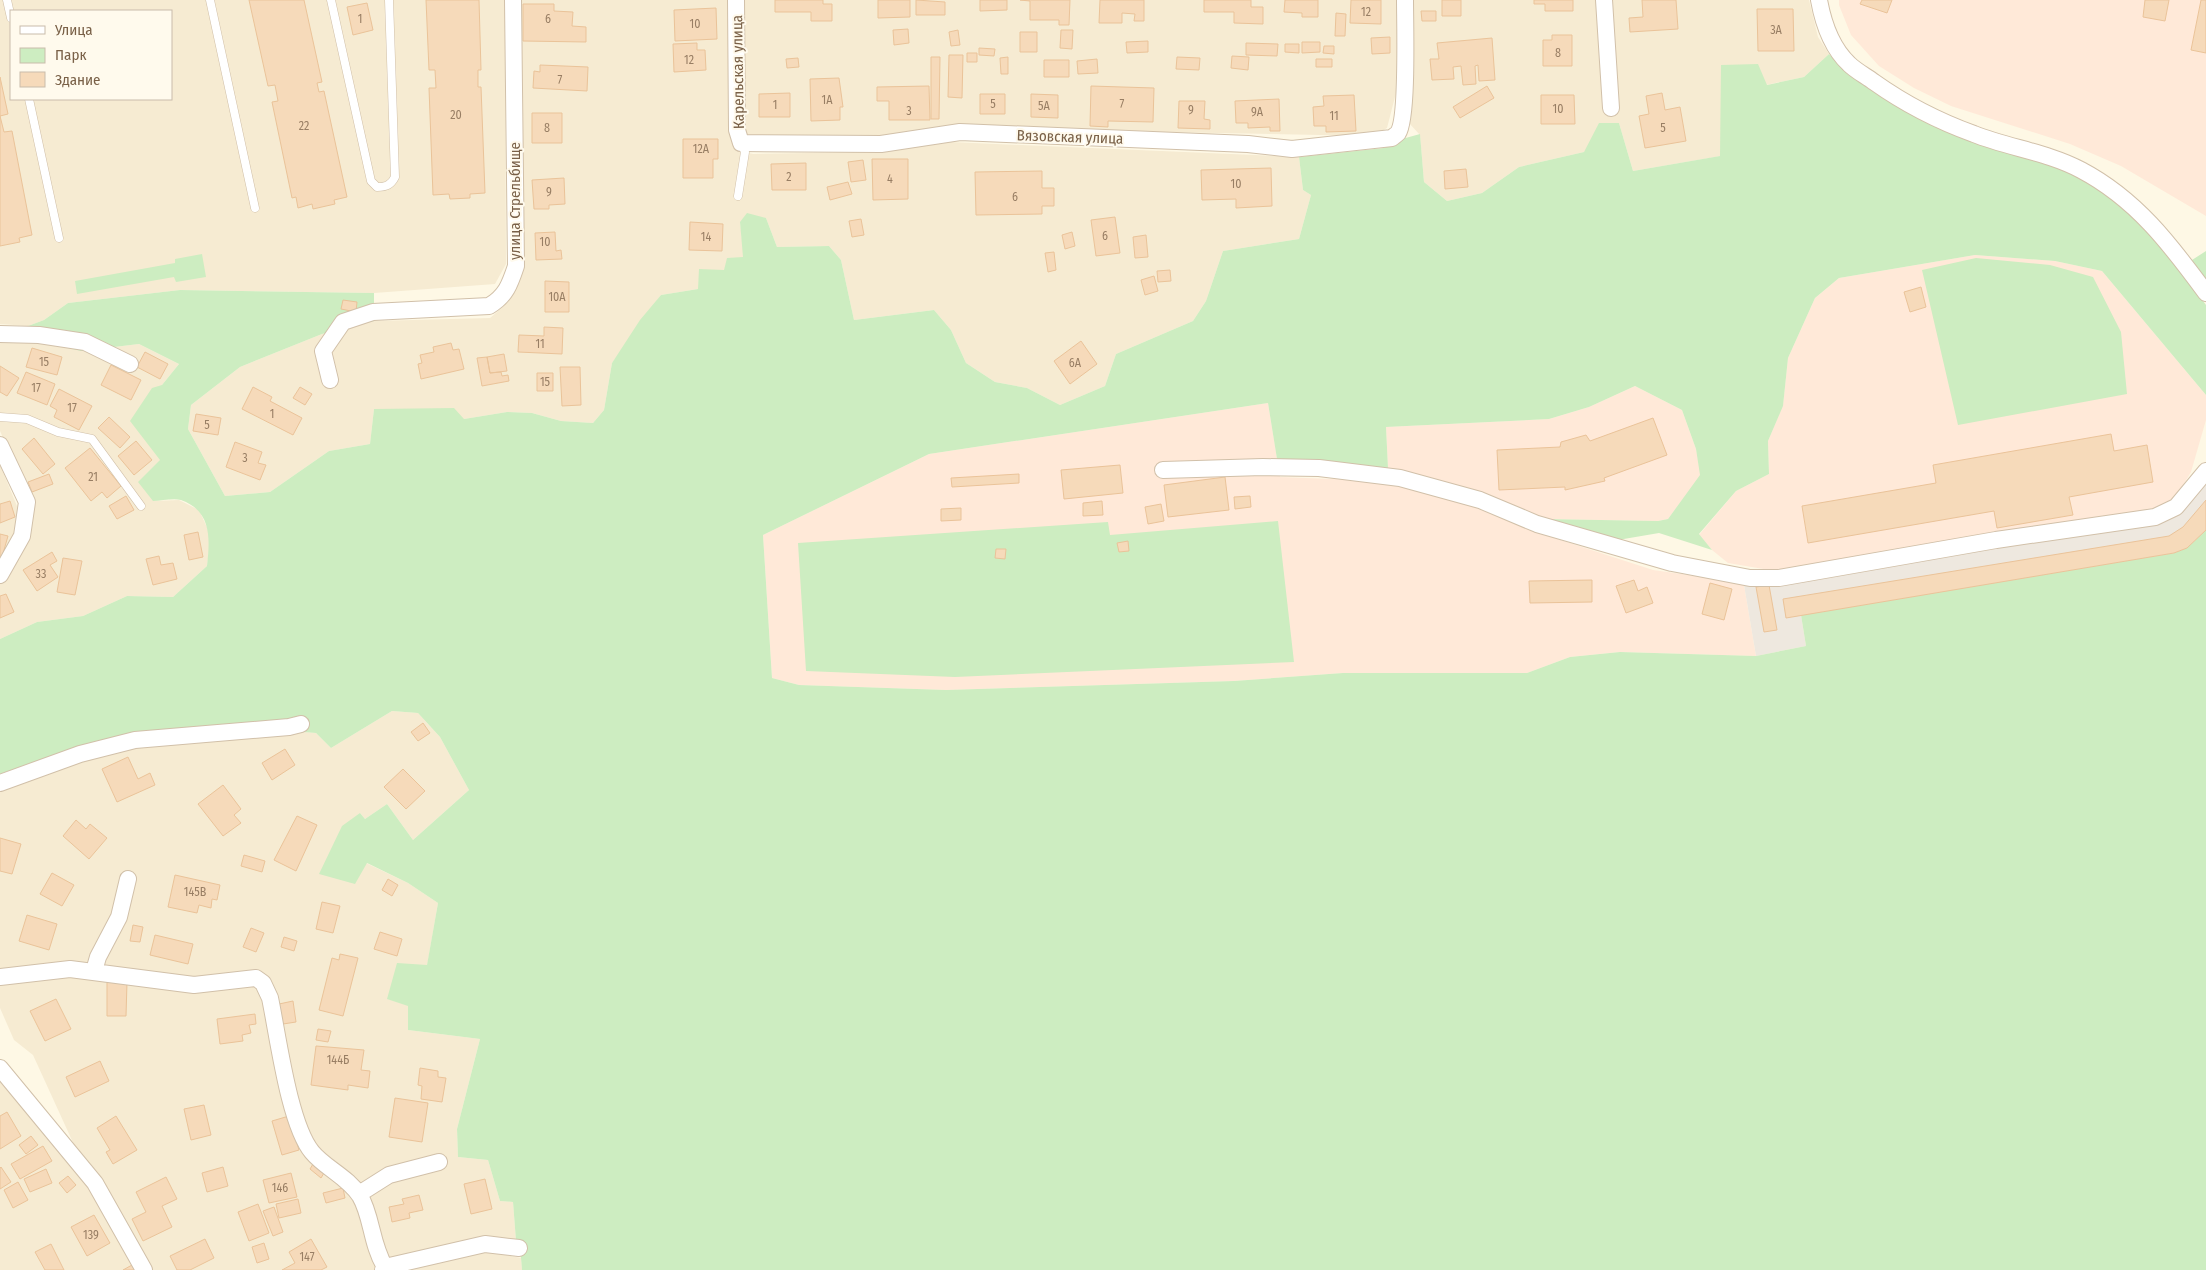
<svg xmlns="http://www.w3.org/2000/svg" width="2206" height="1270" font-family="'Fira Sans Condensed',sans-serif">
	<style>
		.residential { fill: #f6ebd2; fill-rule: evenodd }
		.commercial { fill: #ffe9d8 }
		.industrial { fill: #eee8df }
		.green { fill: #cdedc1 }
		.building { fill: #f6daba; stroke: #eac399 }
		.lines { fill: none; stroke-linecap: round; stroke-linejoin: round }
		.lane-casing { stroke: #d1c0a9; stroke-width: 9 }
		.street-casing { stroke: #d1c0a9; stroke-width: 18 }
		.lane { stroke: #fff; stroke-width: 8 }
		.street { stroke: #fff; stroke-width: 16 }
		.labels { text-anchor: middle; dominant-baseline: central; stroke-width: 4; stroke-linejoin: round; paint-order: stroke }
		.number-label { font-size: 12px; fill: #987e64 }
		.street-label { font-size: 15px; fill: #796047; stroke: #fffaed }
	</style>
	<rect width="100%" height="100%" fill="#fef8e5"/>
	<path class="residential" d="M0,0h505l1,264 -11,20 -121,9 -194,-3 -112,13 -24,17 -16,6 -28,-2zM11,11h160v88h-160z
		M518,0h212l2,132 3,18 18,4 117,-2 81,-10 348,15 4,33 8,5 -12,44 -76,12 -17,50 -13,20 -77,33 -11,32 -45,19 -33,-17 -32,-6 -29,-19 -15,-33 -17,-20 -80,10 -13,-60 -12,-14 -52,1 -11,-29 -26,4 4,35 -46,32 -37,6 -49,68 -8,47 -11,13 -32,-2 -29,-8 -25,-1 -43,7 -90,-10 -4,35 -41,7 -59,41 -45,4 -37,-67 3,-24 49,-38 82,-33 52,-13 116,-3 14,-12 10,-15z
		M743,0h659l-6,93 -9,35 -14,8 -423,-8 -85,12 -118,-3 -4,-8z
		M1412,0h397l9,37 11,17 -25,23 -38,8 -45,71 -88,15 -14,-48 -35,29 -65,15 -37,26 -35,8 -23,-19 -4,-47 -11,-12z
		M0,338l28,1 53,12 58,-7 40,20 -17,21 -2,76 -7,40 26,-1 20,10 12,26 -4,30 -34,31 -46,-1 -44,20 -46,6 -37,17v-56l32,-79 -32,-73z
		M0,465l17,41 -1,24 -16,36z
		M392,711l26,2 22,24 29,53 -56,50 -26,-36 -22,15 -5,-6 6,50 42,20 30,20 -11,63 -19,40v24l72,9 -23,90 1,28 30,3 12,41 13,1 3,39 -117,19 -10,-3 -10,-10 -8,-35 -64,-75 -40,-158h-74l-127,-16 -66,6v-179l121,-42 182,-16 13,1 15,15z
		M68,974l182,11 7,4 7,11 36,148 40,34 12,15 5,11 8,29 11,27 -2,6h-224l-75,-123 -42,-92 -19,-15 -14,-32v-25z
		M0,1080l84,98 54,92h-138z
		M485,1251l36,7 1,12h-124z"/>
	<path class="commercial" d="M1839,0h367v216l-85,-50 -51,-22 -119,-38 -37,-18 -35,-22 -28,-31 -12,-30z
		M1975,255l80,6 47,10 104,124v25l-15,52 -12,20 -8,9 -23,9 -367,62 -53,-9 -16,-13 -13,-15 37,-44 33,-17 -1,-33 15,-36 5,-47 27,-60 24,-20z
		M1635,386l47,24 14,39 5,26 -33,44 -10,2 -115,-2 -120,-43 -35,-8 -2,-41 163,-8 40,-12z
		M1268,403l12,74 103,4 93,25 60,26 117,38 64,9 27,6 12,71 -136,-4 -50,5 -43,16h-184l-109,8 -288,9 -147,-5 -27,-7 -9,-143 166,-81z"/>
	<path class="industrial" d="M2206,484v46l-19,18 -13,5 -373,62 5,31 -50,10 -12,-71 37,-1 375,-62 22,-9z"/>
	<path class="green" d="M1829,54l18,18 49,34 33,18 149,51 50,35 28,27 50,68v90l-104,-124 -47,-10 -80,-6 -136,23 -24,20 -27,60 -5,48 -15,35 1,33 -33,17 -37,43 13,16 -53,-17 -47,8 -69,-22 115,2 10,-2 32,-44 -4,-26 -14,-39 -47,-24 -46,21 -40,12 -163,8 2,41 -111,-9 -9,-56 -339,51 -166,81 9,143 27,7 147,5 288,-9 109,-8h184l43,-16 50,-5 136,4 50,-10 -5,-31 373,-62 13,-5 19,-18v740h-1684l-1,-12 -5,-17 -3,-39 -13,-1 -12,-41 -30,-3 -1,-28 23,-90 -72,-9v-24l-21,-7 10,-36 30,2 11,-62 -30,-20 -41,-20 -12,21 -36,-10 23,-48 18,-13 5,6 22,-15 26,36 56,-50 -29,-53 -22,-24 -26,-2 -61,37 -15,-15 -13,-1 -2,-8 -165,10 -63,14 -73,26v-135l37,-17 46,-6 44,-20 46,1 34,-31c3,-27 5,-55 -26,-66 -8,-2 -20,1 -28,1l-15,-19 22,-22 -30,-39 22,-33 10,-3 17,-21 -40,-20 -58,7 -53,-12v-13l16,-6 24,-17 112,-13 194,3v28l-52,13 -82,33 -49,38 -3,24 37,67 45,-4 59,-41 41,-7 4,-35 80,-1 10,11 43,-7 25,1 29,8 32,2 11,-13 8,-47 28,-43 21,-25 37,-6 1,-20 25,1 3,-12 16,-1 -3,-35 7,-9 19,5 11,29 52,-1 12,14 13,60 80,-10 17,20 15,33 29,19 32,6 33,17 45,-19 11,-32 77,-33 13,-20 17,-50 76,-12 12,-44 -8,-5 -4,-33 85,-9 18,-9 18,-5 4,48 23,19 35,-8 37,-26 65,-15 15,-29h20l14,48 87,-15 1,-91 37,-1 9,21 37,-8z
		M2206,251v32l-14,-23z
		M202,254l4,23 -30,5 -2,-5 -97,17 -2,-13 100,-18v-4z
		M1976,258l74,7 43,12 28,55 6,62 -169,31 -36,-155z
		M1278,521l16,141 -339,15 -149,-6 -8,-128 310,-21 2,13z"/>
	<path class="building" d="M249,0h55l18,82 -5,1 2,9 5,-1 23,106 -13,3 1,4 -22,5 -1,-5 -14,4 -2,-11 -4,1 -20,-96 6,-1 -3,-16 -7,1z
		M426,0h53l2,70h-3v17h3l4,106 -15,1v4l-20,1 -1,-5 -16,1 -4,-107h7l-1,-18h-6z
		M775,0h48v4h9v17h-21v-9h-36z
		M878,0h32v17l-32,1z
		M916,0l29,2v13h-29z
		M980,0h27v10l-27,1z
		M1020,0h50l-1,25h-10v-5h-29v-19z
		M1100,0h44v21h-10l1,-7 -13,-1v10h-23z
		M1204,0h47v7h12v17l-29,-1v-11h-30z
		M1285,0h33v17h-16v-4l-18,-1z
		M1351,0h30v24l-31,-1z
		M1442,0h19v16h-19z
		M1534,0h39v11h-28v-7h-11z
		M1642,0h34l2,29 -48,3 -1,-14 14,-1z
		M1862,0h30l-5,13 -27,-9z
		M2145,0h24l-4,21 -22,-4z
		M2201,0h5v53l-15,-3z
		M367,3l6,27 -20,5 -6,-28z
		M523,4h31v7l19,1 -1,14 14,1v15l-63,-1z
		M716,8l1,31 -42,2 -1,-31z
		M1757,9h36l1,42h-36z
		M1421,11h15v10h-14z
		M1336,13l10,1 -1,22h-10z
		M908,29l1,14 -15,2 -1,-15z
		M958,30l2,15 -9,1 -2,-14z
		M1061,30h12l-1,19 -12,-1z
		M1020,32h17v20h-17z
		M1552,35h20v31h-29v-26h9z
		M1390,37v16l-18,1 -1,-16z
		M1492,38l3,42 -16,1 -1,-16 -3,1 1,18 -13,1 -2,-19 -8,1 1,12 -22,1 -2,-21h9l-2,-16z
		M1148,41v11l-21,1 -1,-11z
		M1302,42h18v10l-18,1z
		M697,43v7h8l1,20 -32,2 -1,-28z
		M1246,43l32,1 -1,12 -31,-1z
		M1285,44h14v9l-14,-1z
		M1324,46h10v8l-11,-1z
		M979,48l16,1 -1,7 -15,-1z
		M967,53h10v9h-10z
		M949,55h14l-1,43 -14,-1z
		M1232,56l17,1 -1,13 -17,-2z
		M931,57h9l-1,62h-8z
		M1008,57v17h-7l-1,-16z
		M1177,57l23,1 -1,12 -23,-1z
		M798,58l1,9 -12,1 -1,-9z
		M1097,59l1,14 -20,1 -1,-13z
		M1316,59h16v8h-16z
		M1044,60h25v17h-25z
		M540,65l48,2 -1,24 -54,-3 1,-17 6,1z
		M0,77l8,37 -8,2 4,16 8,-1 20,104 -13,3 1,4 -20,4z
		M839,78l4,29h-3v13l-29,1 -1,-42z
		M929,86l1,34h-41v-19h-12v-14z
		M1091,86l63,2 -1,34 -45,-1v6l-18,-1z
		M1487,86l7,12 -34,20 -7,-11z
		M790,93v24h-31v-23z
		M1662,93l3,17 15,-3 6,34 -41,7 -6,-32 10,-2 -3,-18z
		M980,94h25v20h-25z
		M1031,94l27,1v23l-27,-1z
		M1354,95l2,36 -30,1v-6h-12l-1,-19 11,-1 -1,-10z
		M1541,95h33l1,29h-34z
		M1279,99l1,32h-10v-4l-22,1v-5h-12l-1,-22z
		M1179,101h26l-1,18 6,1v9l-32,-1z
		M532,113h30v30h-30z
		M683,139h35v20h-5v19h-30z
		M872,159h36v40l-35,1z
		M863,160l3,20 -15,2 -3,-20z
		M806,163v27h-34l-1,-26z
		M1271,168l1,38 -36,2v-9l-34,1 -1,-30z
		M1466,169l2,18 -23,2 -1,-18z
		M1042,171v17h12v18h-12v8l-66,1 -1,-43z
		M564,178l1,26 -16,1v4h-15l-2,-29z
		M848,182l4,12 -22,6 -3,-13z
		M1115,217l5,36 -24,3 -5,-36z
		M861,219l3,16 -12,2 -3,-16z
		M690,222l33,2 -1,27 -33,-1z
		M555,232l1,19 5,-1 1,9 -26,1 -1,-27z
		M1072,232l3,14 -10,3 -3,-14z
		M1146,235l2,22 -13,1 -2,-21z
		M1054,252l2,18 -8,2 -3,-19z
		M1170,270l1,11 -13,1 -1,-11z
		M1154,276l4,15 -13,4 -4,-15z
		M545,281l24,1v30h-24z
		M1921,287l5,20 -16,5 -6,-20z
		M343,300l14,2 -1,10 -15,-3z
		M544,327l19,1 -1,26 -44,-2 1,-17 25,1z
		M1081,341l16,23 -27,20 -16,-23z
		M451,343l2,7 6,-1 5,20 -43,10 -3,-15 4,-1 -2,-8 14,-3 -1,-5z
		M32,348l30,9 -5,18 -31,-8z
		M145,352l23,12 -8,15 -23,-12z
		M504,354l3,17 -17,2 -3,-16z
		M487,357l3,16 11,-1 1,4 6,-1 1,6 -27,5 -5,-28z
		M111,365l30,15 -10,20 -30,-15z
		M0,366l19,12 -12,18 -7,-4z
		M560,367h20l1,38 -19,1z
		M26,372l29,12 -8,21 -30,-12z
		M537,373h16v18h-16z
		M253,387l19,10 -2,4 32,17 -9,17 -51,-26z
		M300,387l12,7 -7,11 -12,-7z
		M59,389l33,17 -13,24 -25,-13 3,-7 -7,-4z
		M196,414l25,4 -3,17 -25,-4z
		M109,417l21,20 -10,11 -22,-20z
		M1653,418l14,37 -63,23 1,3 -40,9v-3l-66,3 -2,-40 63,-3 1,-5 25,-7 4,6z
		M2111,434l3,17 33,-6 6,37 -84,15 4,18 -76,13 -3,-17 -186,32 -6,-37 134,-23 -3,-18z
		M34,438l21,26 -12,10 -21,-25z
		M136,441l16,19 -18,15 -16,-19z
		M235,442l27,10 -4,11 8,2 -6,15 -34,-13z
		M90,448l31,38 -14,12 -5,-6 -11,9 -26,-33z
		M1120,465l3,28 -59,6 -3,-29z
		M49,474l4,10 -21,8 -4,-10z
		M1019,474v9l-67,4 -1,-9z
		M1225,477l4,33 -61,7 -4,-32z
		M126,496l8,14 -17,9 -8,-13z
		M1250,496l1,11 -16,2 -1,-12z
		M2206,500v30l-19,18 -13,5 -388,65 -3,-19 386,-63 14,-9z
		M10,501l5,16 -15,6v-19z
		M1102,501l1,14 -20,1v-13z
		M1161,504l3,17 -16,3 -3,-17z
		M961,508v12l-20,1v-12z
		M198,532l5,25 -14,3 -5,-25z
		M0,534l8,2 -8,28z
		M1128,541l1,10 -10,1 -2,-9z
		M996,549h10l-1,10 -10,-1z
		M52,552l5,9 -7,4 8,12 -21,14 -14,-21z
		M159,556l2,9 12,-2 4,16 -24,6 -7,-26z
		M63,558l19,3 -7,34 -18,-3z
		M1592,580v22l-62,1 -1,-22z
		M1634,580l4,11 9,-4 6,16 -27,10 -10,-27z
		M1710,583l22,6 -8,31 -22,-6z
		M1769,585l8,45 -13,2 -8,-45z
		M6,594l8,18 -14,6v-22z
		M423,723l7,10 -12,8 -7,-9z
		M285,749l10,16 -23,15 -10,-17z
		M128,757l10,22 12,-6 5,12 -38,17 -15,-33z
		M403,769l22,22 -19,18 -22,-22z
		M223,785l18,24 -7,6 7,8 -18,13 -25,-32z
		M297,816l20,9 -21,46 -22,-11z
		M76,820l10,9 4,-5 17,14 -18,21 -26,-23z
		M0,838l21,6 -9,30 -12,-3z
		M244,855l21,6 -3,11 -21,-6z
		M52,873l22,12 -12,21 -22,-12z
		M175,875l45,10 -3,15 -5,-1 -1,9 -12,-3 -2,8 -29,-6z
		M388,879l10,6 -6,11 -10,-6z
		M322,902l18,4 -7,27 -17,-4z
		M27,915l30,9 -8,26 -30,-9z
		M133,925l10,2 -3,15 -10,-1z
		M251,928l13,5 -8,19 -13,-5z
		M380,932l22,7 -5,17 -23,-7z
		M155,935l38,9 -5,20 -38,-9z
		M284,937l13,4 -3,10 -13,-4z
		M340,954l18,4 -15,58 -24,-6 13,-52 7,2z
		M107,981l20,1 -1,34h-19z
		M56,999l15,30 -26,12 -15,-30z
		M293,1001l3,21 -13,2 -4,-20z
		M255,1014l1,10 -7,1 2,8 -9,2 1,6 -23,3 -3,-25z
		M318,1029l13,2 -3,11 -12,-2z
		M316,1046l48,4 -3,20 9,1 -2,17 -20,-3v5l-37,-5z
		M100,1061l9,20 -34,16 -9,-20z
		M420,1068l18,3v6l8,1 -4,24 -21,-3 1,-13 -4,-1z
		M395,1098l33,5 -6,39 -33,-5z
		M204,1105l7,30 -20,5 -7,-31z
		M7,1112l14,24 -21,13v-33z
		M116,1116l21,34 -24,14 -7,-12 4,-2 -13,-22z
		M289,1116l10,34 -17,5 -10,-34z
		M31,1136l7,9 -12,9 -7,-9z
		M43,1146l9,15 -32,18 -9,-15z
		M313,1164l11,9 -3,5 -11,-9z
		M1,1167l10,15 -11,7v-21z
		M223,1167l5,19 -21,6 -5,-19z
		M46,1169l6,14 -22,9 -6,-13z
		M291,1173l6,24 -28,6 -6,-23z
		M68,1176l8,9 -9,8 -8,-10z
		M166,1177l11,22 -15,7 10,21 -29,14 -11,-22 14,-7 -10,-20z
		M485,1179l7,30 -21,5 -7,-30z
		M18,1182l10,18 -15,8 -9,-18z
		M343,1188l2,10 -19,5 -3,-10z
		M419,1195l4,15 -14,3 1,5 -18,4 -3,-15 15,-3 -2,-5z
		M298,1199l3,14 -22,5 -3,-14z
		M258,1204l11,29 -20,8 -11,-29z
		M274,1207l9,25 -10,4 -10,-25z
		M94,1215l16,28 -23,13 -16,-29z
		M205,1239l9,19 -24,12h-13l-7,-14z
		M311,1239l16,28 -6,3h-39l13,-7 -6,-11z
		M264,1243l5,16 -12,4 -5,-16z
		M51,1244l13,26h-19l-10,-18z
		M132,1265l3,5h-12z"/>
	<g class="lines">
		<g class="lane-casing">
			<path id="lane" d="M7,0l4,18
				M210,0l45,208
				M331,0l40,181 6,6c9,0 14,-2 18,-10l-6,-177
				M29,99l30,139
				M738,196l7,-44 -4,-9
				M0,417l27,2 31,13 34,7 49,67"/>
		</g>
		<g class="street-casing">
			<path id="street" d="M736,0l1,130 4,13 140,1 79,-12 288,12 44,5 100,-11c2,-2 4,-3 6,-5 10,-15 7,-109 7,-133
				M1604,0l7,108
				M1819,0c4,22 13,48 30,64 7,7 17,12 25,18 31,22 64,39 100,52 35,14 73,18 107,36 55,29 89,74 125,123
				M0,334l39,1 46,7 45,22
				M330,380l-7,-29 20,-29 30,-10 116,-6c17,-10 21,-22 27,-40l-3,-266
				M0,445l27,57 -5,34 -22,39
				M1163,470l100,-3 56,1 81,10 80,22 57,24 135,39 78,15h29l217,-38 159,-23 21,-10 30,-36
				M0,783l80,-29 55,-14 154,-13 12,-3
				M94,971l4,-14 21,-40 9,-38
				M0,977l70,-8 124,16 62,-7 7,5 7,15c8,38 19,126 42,154 13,16 36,25 48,44 12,20 11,48 25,71
				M0,1068l95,115 49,87
				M359,1194l30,-19 50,-13
				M383,1270l2,-3 100,-23 34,4"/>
		</g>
		<use href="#lane" class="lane"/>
		<use href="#street" class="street"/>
	</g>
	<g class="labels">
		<g class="number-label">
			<text x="1366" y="12">12</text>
			<text x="360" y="19">1</text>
			<text x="548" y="19">6</text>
			<text x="695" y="24">10</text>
			<text x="1776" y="30">3А</text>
			<text x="1558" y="53">8</text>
			<text x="689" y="60">12</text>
			<text x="560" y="80">7</text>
			<text x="827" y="100">1А</text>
			<text x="993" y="104">5</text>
			<text x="1122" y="104">7</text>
			<text x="775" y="105">1</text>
			<text x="1044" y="106">5А</text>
			<text x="1558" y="109">10</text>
			<text x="1191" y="110">9</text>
			<text x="909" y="111">3</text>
			<text x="1257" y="112">9А</text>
			<text x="456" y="115">20</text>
			<text x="1334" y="116">11</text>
			<text x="304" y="126">22</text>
			<text x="547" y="128">8</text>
			<text x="1663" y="128">5</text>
			<text x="701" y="149">12А</text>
			<text x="789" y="177">2</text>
			<text x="890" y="179">4</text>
			<text x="1236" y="184">10</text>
			<text x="549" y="192">9</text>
			<text x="1015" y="197">6</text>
			<text x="1105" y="236">6</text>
			<text x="706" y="237">14</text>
			<text x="545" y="242">10</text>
			<text x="557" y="297">10А</text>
			<text x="540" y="344">11</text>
			<text x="44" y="362">15</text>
			<text x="1075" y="363">6А</text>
			<text x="545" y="382">15</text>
			<text x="36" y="388">17</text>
			<text x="72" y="408">17</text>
			<text x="272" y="414">1</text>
			<text x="207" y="425">5</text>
			<text x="245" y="458">3</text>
			<text x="93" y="477">21</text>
			<text x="41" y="574">33</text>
			<text x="195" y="892">145В</text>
			<text x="338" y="1060">144Б</text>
			<text x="280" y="1188">146</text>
			<text x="91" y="1235">139</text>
			<text x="307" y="1257">147</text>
		</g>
		<g class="street-label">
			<text transform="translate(738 72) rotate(-91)">Карельская улица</text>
			<text transform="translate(1070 137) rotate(2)">Вязовская улица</text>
			<text transform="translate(515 201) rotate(-90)">улица Стрельбище</text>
		</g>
	</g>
	<rect x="10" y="10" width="162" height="90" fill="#fffaed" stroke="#c9bcab"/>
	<rect x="20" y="26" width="25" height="8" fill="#ffffff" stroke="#c9bcab"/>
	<text x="55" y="35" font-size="15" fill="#796047">Улица</text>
	<rect x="20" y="48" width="25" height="15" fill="#cdedc1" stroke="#c9bcab"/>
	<text x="55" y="60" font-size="15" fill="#796047">Парк</text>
	<rect x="20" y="72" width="25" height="15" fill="#f6daba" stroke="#c9bcab"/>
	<text x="55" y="85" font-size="15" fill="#796047">Здание</text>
</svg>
